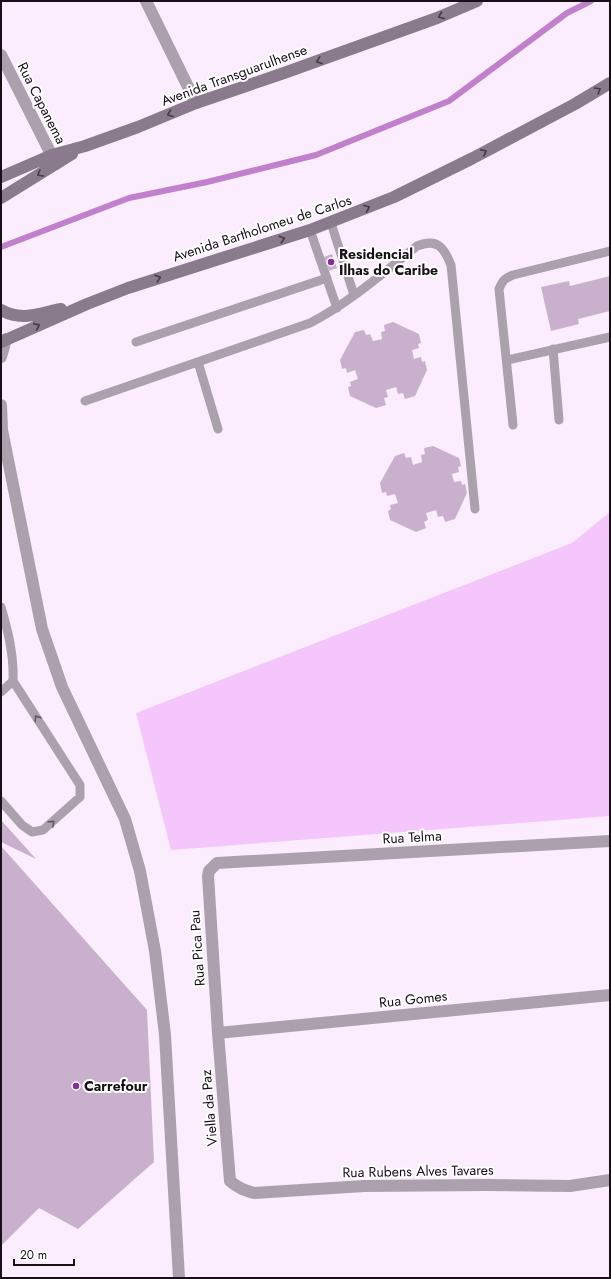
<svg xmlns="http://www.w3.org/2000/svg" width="611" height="1279" font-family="Jost,sans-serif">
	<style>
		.green { fill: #f4c6fc }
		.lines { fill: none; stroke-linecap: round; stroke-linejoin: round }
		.stream { stroke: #c180cc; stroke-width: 6 }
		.building { fill: #c9b1cd }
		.lane { stroke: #aba1ad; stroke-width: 9 }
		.street { stroke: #aba1ad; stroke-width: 12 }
		.secondary { stroke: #897a8c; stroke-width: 12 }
		.oneway { stroke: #453a47 }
		.oneway2 { stroke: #625863 }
		.poi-dot { fill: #882c97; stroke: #fff; stroke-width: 1.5 }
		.labels { text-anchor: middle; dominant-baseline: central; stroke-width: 4; stroke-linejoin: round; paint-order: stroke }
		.street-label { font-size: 14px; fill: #180f19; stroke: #fff }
		.poi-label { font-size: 14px; font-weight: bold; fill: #180f19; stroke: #fff; text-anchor: start }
	</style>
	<rect width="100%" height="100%" fill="#fbecfe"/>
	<path class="green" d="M610,512v304l-439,34 -35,-137 436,-170z"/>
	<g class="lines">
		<path class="stream" d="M1,247l128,-49 78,-16 109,-27 133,-54 118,-88 24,-12"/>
	</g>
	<path class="building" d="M332,254l5,14 -8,3 -5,-14z
		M610,276v35l-32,8 1,5 -28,7 -10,-44 28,-6 1,5z
		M393,322l26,12 2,9 -3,1 1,4 -7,2 2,9 7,-2 1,5 3,-1 2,9 -12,26 -10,3 -2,-6 -5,1 -2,-7 -10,3 2,7 -4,1 2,7 -10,3 -26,-12 -2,-9 3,-1 -1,-4 8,-3 -3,-9 -8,3 -1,-5 -4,1 -2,-9 15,-28 9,-2 2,5 4,-1 3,7 9,-2 -1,-7 4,-1 -1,-6z
		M433,446l26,12 2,8 -3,1 1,5 -7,2 2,8 7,-1 1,4 3,-1 2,9 -12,26 -10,3 -2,-6 -5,1 -2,-7 -10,3 2,7 -4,2 2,6 -10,4 -26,-12 -2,-9 3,-2 -1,-4 8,-2 -3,-9 -8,2 -1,-4 -4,1 -2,-10 15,-27 9,-3 2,5 5,-1 2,8 9,-3 -1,-7 4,-1 -1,-6z
		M1,820l35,39 -35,-17z
		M1,846l146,164 7,152 -76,67 -39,-21 -38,38z"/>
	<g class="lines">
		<path class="lane" d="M331,223l23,72
			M310,230l27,78
			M136,342l191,-64
			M553,349l6,71
			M507,360l103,-23
			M198,362l20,67
			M85,401l225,-78c39,-20 73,-50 107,-77 20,-8 27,1 34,19l24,244
			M513,425l-14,-136c3,-8 6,-11 14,-14l97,-24
			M1,607c7,24 13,48 12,74l-12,11
			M1,801l21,24 10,7 11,-2 37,-33v-12l-67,-104"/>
		<path class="street" d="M146,1l50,102
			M1,55l55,109
			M1,357l5,-18
			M1,405l1,25 40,199 20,58 63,132 15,52 15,80 10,84 14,243
			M610,841l-393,22 -8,8 -1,5 10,157 12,148c8,7 14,9 24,12l110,-7 122,-1 84,1 40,-6
			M218,1033l392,-38"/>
		<path class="secondary" d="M1,177l51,-22 33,-9 53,-19 58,-24 88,-30 153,-55 40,-17
			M1,198l71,-44
			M1,310c20,12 40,3 60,-1
			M1,342l86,-38 41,-16 182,-58 84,-33 79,-39 102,-54 35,-21"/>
	</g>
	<defs><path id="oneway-chevron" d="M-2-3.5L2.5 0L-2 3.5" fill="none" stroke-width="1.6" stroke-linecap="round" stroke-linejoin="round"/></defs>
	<g class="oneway">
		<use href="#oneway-chevron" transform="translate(441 16) rotate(158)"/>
		<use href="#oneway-chevron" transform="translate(319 61) rotate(160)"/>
		<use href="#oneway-chevron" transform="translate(598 90) rotate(-31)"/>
		<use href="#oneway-chevron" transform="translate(170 114) rotate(158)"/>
		<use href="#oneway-chevron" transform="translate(484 152) rotate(-28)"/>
		<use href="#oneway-chevron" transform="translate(40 174) rotate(149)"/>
		<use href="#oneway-chevron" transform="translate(367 208) rotate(-23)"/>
		<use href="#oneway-chevron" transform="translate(282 239) rotate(-17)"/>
		<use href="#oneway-chevron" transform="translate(158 278) rotate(-18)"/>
		<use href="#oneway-chevron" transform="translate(37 326) rotate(-24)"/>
	</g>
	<g class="oneway2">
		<use href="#oneway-chevron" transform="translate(37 718) rotate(-123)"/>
		<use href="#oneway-chevron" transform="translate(52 823) rotate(-42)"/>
	</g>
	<g class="poi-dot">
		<circle cx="331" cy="262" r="4"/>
		<circle cx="76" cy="1086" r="4"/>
	</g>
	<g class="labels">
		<g class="street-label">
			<text transform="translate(234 75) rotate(-20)">Avenida Transguarulhense</text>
			<text transform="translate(42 103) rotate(63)">Rua Capanema</text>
			<text transform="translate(262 228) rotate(-18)">Avenida Bartholomeu de Carlos</text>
			<text transform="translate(412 837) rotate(-3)">Rua Telma</text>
			<text transform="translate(197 948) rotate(-94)">Rua Pica Pau</text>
			<text transform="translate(413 999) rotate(-6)">Rua Gomes</text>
			<text transform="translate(209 1108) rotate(-95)">Viella da Paz</text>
			<text transform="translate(418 1171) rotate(-1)">Rua Rubens Alves Tavares</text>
		</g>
		<g class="poi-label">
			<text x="339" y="254">Residencial<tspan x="339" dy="16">Ilhas do Caribe</tspan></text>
			<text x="84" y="1086">Carrefour</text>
		</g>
	</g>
	<rect width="611" height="1279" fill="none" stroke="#180f19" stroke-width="4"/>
	<path d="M14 1259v6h60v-6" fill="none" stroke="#180f19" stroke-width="2"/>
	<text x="20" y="1259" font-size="12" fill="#180f19" stroke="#ffffff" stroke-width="3" paint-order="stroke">20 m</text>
</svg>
